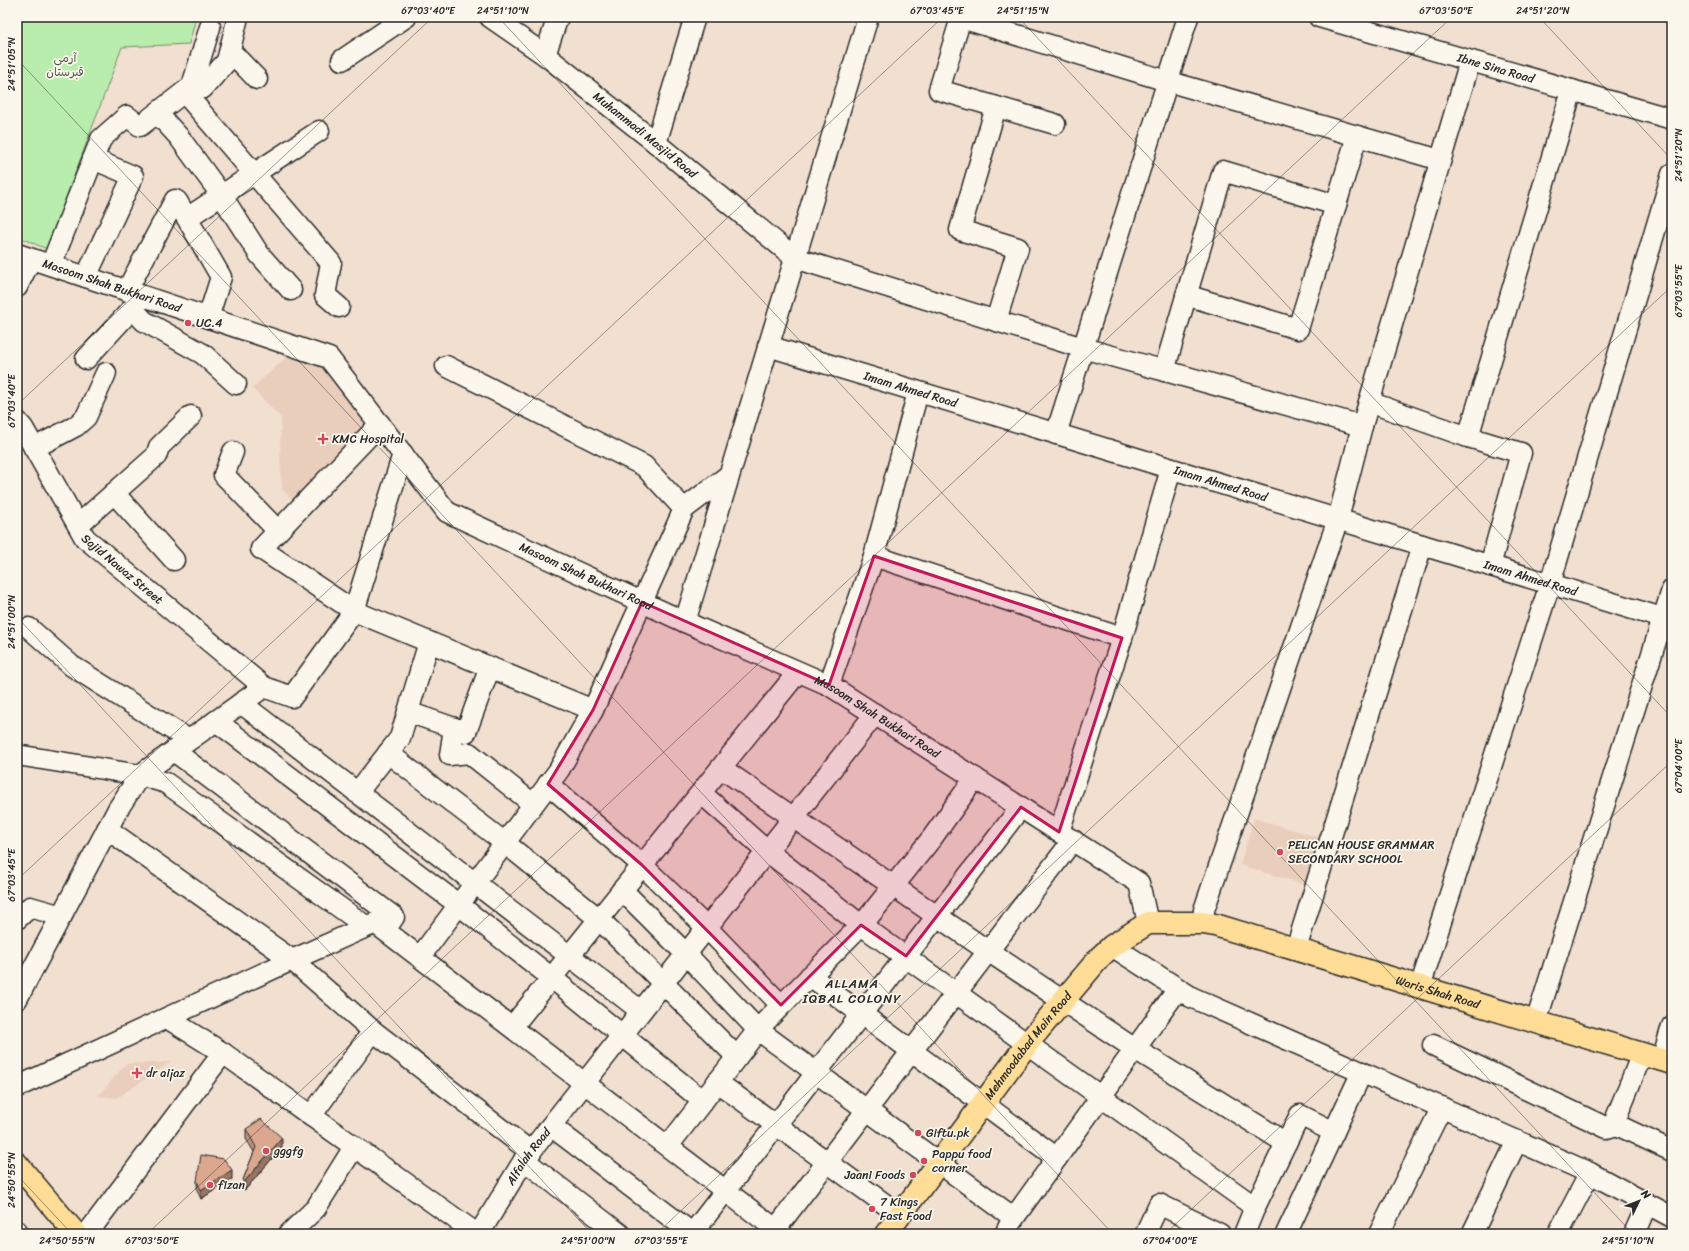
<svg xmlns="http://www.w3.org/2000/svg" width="1689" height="1251" font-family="Sriracha,'Playpen Sans Arabic',sans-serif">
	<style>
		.built { fill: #eacebc }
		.green { fill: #b9edad; stroke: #728c6c }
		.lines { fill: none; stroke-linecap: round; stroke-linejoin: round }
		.minor-casing { stroke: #2b2b2b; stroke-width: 23 }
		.major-casing { stroke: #2b2b2b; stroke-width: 25 }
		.minor { stroke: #fbf7ec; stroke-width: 20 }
		.major { stroke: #ffdd96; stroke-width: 22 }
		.rail-casing { stroke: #2b2b2b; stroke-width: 4.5 }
		.rail { stroke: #fbf7ec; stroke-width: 3; stroke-dasharray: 9; stroke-linecap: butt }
		.wall { fill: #bc907b; stroke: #2b2b2b }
		.shaded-wall { fill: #997664; stroke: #2b2b2b }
		.building { fill: #dba88f; stroke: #2b2b2b }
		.marked { fill: #c2185b; fill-opacity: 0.2; stroke: #c2185b; stroke-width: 3; stroke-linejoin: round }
		.ticks { fill: none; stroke: #2b2b2b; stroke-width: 1; stroke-opacity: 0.45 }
		.poi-dot { fill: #d1495b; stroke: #fbf7ec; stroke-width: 1.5 }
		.labels { text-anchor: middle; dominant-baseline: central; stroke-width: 3.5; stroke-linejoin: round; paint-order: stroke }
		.park-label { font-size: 12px; fill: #4e5c4c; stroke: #fbf7ec }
		.street-label { font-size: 12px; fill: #2b2b2b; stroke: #fbf7ec }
		.poi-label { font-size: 12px; fill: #2b2b2b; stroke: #fbf7ec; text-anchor: start }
		.neighbourhood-label { font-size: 13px; letter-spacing: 1px; fill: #2b2b2b; stroke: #fbf7ec }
		.neatline { fill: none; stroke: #2b2b2b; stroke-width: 1.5 }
		.ticks-label { font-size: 10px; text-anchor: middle; fill: #2b2b2b }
	</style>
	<rect width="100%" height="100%" fill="#f1dfd0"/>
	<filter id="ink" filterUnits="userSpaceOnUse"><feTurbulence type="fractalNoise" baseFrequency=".025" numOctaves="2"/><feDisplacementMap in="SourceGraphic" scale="8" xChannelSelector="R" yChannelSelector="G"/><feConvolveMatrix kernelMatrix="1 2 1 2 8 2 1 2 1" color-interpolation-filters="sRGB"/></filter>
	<g filter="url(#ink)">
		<path class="built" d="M297,348l32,10 51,66 -80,84 -18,-19 -2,-34 1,-37 -29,-30z
			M1254,818l66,20 -14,47 -66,-20z
			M171,1062l-54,36 -19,-2 28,-32z"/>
		<path class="green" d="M17,17h179l-7,27 -67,3 -75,202 -30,-13z"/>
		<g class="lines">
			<g class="minor-casing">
				<g id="minor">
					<path id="s1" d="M490,17l55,38 111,88 139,115 288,90 279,78"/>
					<path d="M958,17l209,64 273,79"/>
					<path id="s2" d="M1319,17l353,102"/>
					<path d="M961,18l-22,72 116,34"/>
					<path d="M545,55l13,-38"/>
					<path d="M342,60l64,-43"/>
					<path d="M227,61l7,-6 23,24"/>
					<path d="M192,86l11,2 24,-27 11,-44"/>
					<path d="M184,92l147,171 -6,32 14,12"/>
					<path d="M157,113l22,24 43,59 37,58 32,36"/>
					<path d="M656,143l39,-126"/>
					<path d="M187,218l132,-87"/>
					<path id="s3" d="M17,254l312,104 118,154 238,110 144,63 310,198 9,40"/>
					<path d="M51,265l50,-126 26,-23 13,10 52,-40 18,-59"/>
					<path d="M86,277l47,-101 -40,-17"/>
					<path d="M17,287l14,-28"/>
					<path d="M127,290l48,-90 2,1 44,76 -13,41"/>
					<path d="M1186,295l112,34 59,-193"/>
					<path d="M133,309l11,12 59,33 33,30"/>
					<path d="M996,321l22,-73 -58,-18 36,-123"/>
					<path id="s4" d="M768,346l904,275"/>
					<path d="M86,359l55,-60"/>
					<path d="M446,366l198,100 40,43"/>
					<path d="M1164,371l59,-200 113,34"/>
					<path d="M1369,402l99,35 53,16 -31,113"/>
					<path id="s5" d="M17,421l6,7 62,110 179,149"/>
					<path d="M380,424l-119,125 93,62 239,99"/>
					<path d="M1056,434l132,-417"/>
					<path d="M1468,437l104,-347"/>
					<path d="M34,448l42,-22 10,-9 20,-44"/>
					<path d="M233,452l-9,23 54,56"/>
					<path d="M114,493l60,67"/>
					<path d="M78,525l78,-69 3,-9 32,-31"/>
					<path d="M874,556l248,82"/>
					<path d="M685,622l183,-605"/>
					<path d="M29,628l43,38 117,74"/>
					<path d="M829,685l45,-129 44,-164"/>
					<path d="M241,703l400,308"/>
					<path d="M408,712l58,20 24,-65"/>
					<path d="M216,721l243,184 93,73 151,123"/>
					<path d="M454,728l-4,27 19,-2 64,51"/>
					<path d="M174,751l220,166 -9,13"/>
					<path d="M388,753l117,90 94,76 138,138"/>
					<path d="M17,755l123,20 26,8 201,144"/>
					<path d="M721,768l267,183 147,98 151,94 14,-28 34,17"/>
					<path d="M548,784l94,81 65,63 74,77"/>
					<path d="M357,793l43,-55 29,-96"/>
					<path d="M701,793l66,58 94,74 394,282"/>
					<path d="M107,829l185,131 81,71 158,121"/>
					<path d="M1059,832l63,-194 49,-169"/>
					<path d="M622,890l64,64 72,76 256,188"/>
					<path d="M17,919l13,-12 32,9"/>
					<path d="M1203,923l1,-13 134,-391 24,-93 108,-365"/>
					<path d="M1112,946l79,51 399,176 82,44"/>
					<path d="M1296,949l126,-404"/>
					<path d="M420,957l139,-187 34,-60 91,-201 45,-34"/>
					<path d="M810,976l247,182"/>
					<path d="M1420,987l130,-403 122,-410"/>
					<path d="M17,999l101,-190 22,-34 124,-88 28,10 62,-86 49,-157"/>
					<path d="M167,1018l56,35 254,181"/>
					<path d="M1536,1022l136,-432"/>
					<path d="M512,1027l286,-355"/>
					<path d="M1433,1045l174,83 10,-3"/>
					<path d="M1642,1054l-26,64 1,7 55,26"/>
					<path d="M1662,1060l10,-34"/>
					<path d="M717,1082l183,133"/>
					<path d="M17,1087l275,-127 83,-37 407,311"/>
					<path d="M311,1116l62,-85"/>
					<path d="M551,1126l142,108"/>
					<path d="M668,1146l93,-120 105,-106 66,-82 43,-60"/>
					<path d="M524,1160l96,74"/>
					<path d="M17,1231l1,3"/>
					<path d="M87,1234l136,-181"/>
					<path d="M289,1234l27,-26 38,-61"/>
					<path id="s6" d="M479,1234l45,-74 351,-446"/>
					<path d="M692,1234l329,-427"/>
					<path d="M772,1234l301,-394"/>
					<path d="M1005,1234l6,-12 167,-233"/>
					<path d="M1145,1234l14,-30 61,30"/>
					<path d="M1244,1234l11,-27 31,-64"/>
					<path d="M1286,1234l76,-162"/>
					<path d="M1379,1234l63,-127"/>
					<path d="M1472,1234l45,-93"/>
					<path d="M1558,1234l32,-61"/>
					<path d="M1634,1234l13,-30"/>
				</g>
			</g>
			<g class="major-casing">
				<g id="major">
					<path d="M17,1164l59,70"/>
					<path id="s7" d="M886,1234l145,-195 69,-82 12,-11 36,-23h55l12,2 457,138"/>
				</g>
			</g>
			<use href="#minor" class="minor"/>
			<use href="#major" class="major"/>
			<g class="rail-casing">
				<path id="rail" d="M1656,17l16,5"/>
			</g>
			<use href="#rail" class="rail"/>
		</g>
		<path class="wall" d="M246,1129l36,18 -37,43 -2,-1v-9l11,-28 -8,-13z
			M232,1179l-31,20 -4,-9v-9z"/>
		<path class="shaded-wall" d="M282,1138v9l-37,43v-9z
			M232,1170v9l-31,20v-9z"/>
		<path class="building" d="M261,1119l21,19 -37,43 -2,-1 13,-33 -10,-18z
			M201,1155l23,4 8,11 -31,20 -4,-9z"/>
	</g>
	<path class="marked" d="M874,556l248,82 -63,194 -38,-25 -115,149 -45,-31 -80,80 -139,-140 -94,-81 45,-74 49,-108 187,83z"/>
	<path class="ticks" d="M498,17l1135,1217M1018,17l654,701M1539,17l133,143M17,59l1096,1175M17,405l416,-388M17,617l575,617M17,880l926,-863M17,1175l55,59M147,1234l1305,-1217M656,1234l1016,-948M1165,1234l507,-473"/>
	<g class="poi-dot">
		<circle cx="188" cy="323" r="4"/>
		<path d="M321 433h4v4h4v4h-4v4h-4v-4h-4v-4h4z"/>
		<circle cx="1280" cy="852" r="4"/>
		<path d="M135 1067h4v4h4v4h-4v4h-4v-4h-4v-4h4z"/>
		<circle cx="918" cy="1133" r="4"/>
		<circle cx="266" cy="1151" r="4"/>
		<circle cx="924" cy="1161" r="4"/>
		<circle cx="913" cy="1175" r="4"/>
		<circle cx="210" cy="1185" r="4"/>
		<circle cx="872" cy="1209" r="4"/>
	</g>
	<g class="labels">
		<g class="park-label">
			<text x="65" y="58">آرمی<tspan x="65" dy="14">قبرستان</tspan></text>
		</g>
		<g class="street-label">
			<text stroke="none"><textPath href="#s2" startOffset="184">Ibne Sina Road</textPath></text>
			<text stroke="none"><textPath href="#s1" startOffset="195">Muhammadi Masjid Road</textPath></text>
			<text stroke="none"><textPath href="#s3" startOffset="100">Masoom Shah Bukhari Road</textPath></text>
			<text stroke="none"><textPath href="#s4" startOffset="149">Imam Ahmed Road</textPath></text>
			<text stroke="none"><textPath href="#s4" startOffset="473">Imam Ahmed Road</textPath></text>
			<text stroke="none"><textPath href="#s5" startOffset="184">Sajid Nawaz Street</textPath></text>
			<text stroke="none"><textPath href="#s3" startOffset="676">Masoom Shah Bukhari Road</textPath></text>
			<text stroke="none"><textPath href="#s4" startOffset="797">Imam Ahmed Road</textPath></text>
			<text stroke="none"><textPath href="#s3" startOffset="1000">Masoom Shah Bukhari Road</textPath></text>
			<text stroke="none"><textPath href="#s7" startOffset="709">Waris Shah Road</textPath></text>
			<text stroke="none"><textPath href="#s7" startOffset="236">Mehmoodabad Main Road</textPath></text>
			<text stroke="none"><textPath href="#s6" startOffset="92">Alfalah Road</textPath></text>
		</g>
		<g class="poi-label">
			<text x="196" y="323">UC.4</text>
			<text x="332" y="439">KMC Hospital</text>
			<text x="1288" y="845">PELICAN HOUSE GRAMMAR<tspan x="1288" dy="14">SECONDARY SCHOOL</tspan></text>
			<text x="146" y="1073">dr aijaz</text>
			<text x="926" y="1133">Giftu.pk</text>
			<text x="274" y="1151">gggfg</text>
			<text x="932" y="1154">Pappu food<tspan x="932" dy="14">corner</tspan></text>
			<text x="905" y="1175" text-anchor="end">Jaani Foods</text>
			<text x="218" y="1185">fizan</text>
			<text x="880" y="1202">7 Kings<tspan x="880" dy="14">Fast Food</tspan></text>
		</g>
		<g class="neighbourhood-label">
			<text x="852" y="983">ALLAMA<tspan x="852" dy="15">IQBAL COLONY</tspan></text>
		</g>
	</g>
	<rect width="1689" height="1251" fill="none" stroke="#fbf7ec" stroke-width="44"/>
	<g transform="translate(1639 1201) rotate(47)" stroke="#fbf7ec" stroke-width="3" paint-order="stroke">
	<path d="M0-3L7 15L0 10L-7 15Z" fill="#2b2b2b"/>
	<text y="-6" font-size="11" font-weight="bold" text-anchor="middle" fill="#2b2b2b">N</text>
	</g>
	<rect x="22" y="22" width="1645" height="1207" class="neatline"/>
	<g class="ticks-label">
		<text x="428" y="14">67°03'40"E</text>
		<text x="503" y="14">24°51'10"N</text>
		<text x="937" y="14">67°03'45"E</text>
		<text x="1023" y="14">24°51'15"N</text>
		<text x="1446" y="14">67°03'50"E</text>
		<text x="1543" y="14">24°51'20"N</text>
		<text transform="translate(11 64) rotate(-90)" y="4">24°51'05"N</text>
		<text transform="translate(1678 155) rotate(-90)" y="4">24°51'20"N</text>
		<text transform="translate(1678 291) rotate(-90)" y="4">67°03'55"E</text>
		<text transform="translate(11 401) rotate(-90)" y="4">67°03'40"E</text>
		<text transform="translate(11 622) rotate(-90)" y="4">24°51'00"N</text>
		<text transform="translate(1678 766) rotate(-90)" y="4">67°04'00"E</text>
		<text transform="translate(11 875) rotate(-90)" y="4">67°03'45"E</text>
		<text transform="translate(11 1180) rotate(-90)" y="4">24°50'55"N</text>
		<text x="67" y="1244">24°50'55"N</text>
		<text x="152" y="1244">67°03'50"E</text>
		<text x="588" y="1244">24°51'00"N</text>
		<text x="661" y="1244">67°03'55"E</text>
		<text x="1170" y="1244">67°04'00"E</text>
		<text x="1628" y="1244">24°51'10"N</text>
	</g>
</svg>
